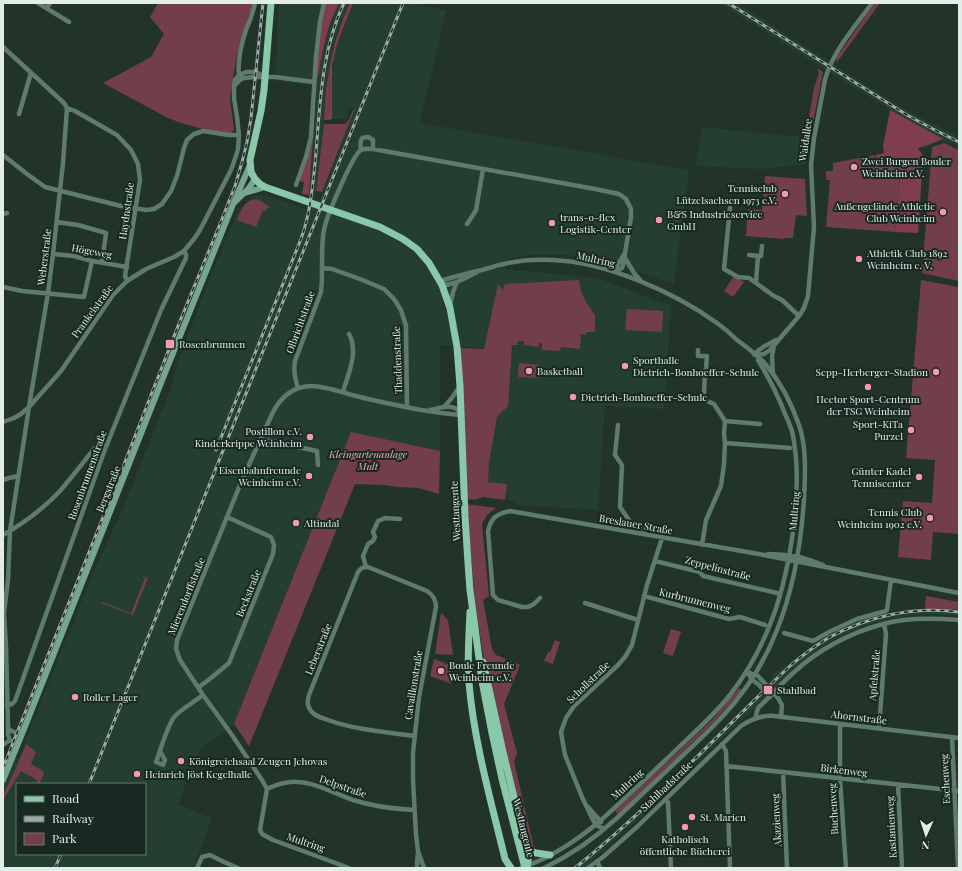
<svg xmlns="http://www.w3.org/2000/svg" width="962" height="871" font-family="'Playfair Display',serif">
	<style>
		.built { fill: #253e32; fill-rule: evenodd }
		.green { fill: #733e4b }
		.forest { fill: #7f3d4f }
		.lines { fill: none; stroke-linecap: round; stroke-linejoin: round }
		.minor { stroke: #5e7b6c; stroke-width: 4.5 }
		.secondary { stroke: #76a68e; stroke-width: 6 }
		.primary { stroke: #89c8a8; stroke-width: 7 }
		.rail-casing { stroke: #9daaa3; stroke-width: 3 }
		.rail { stroke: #182921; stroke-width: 1.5; stroke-dasharray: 4.5; stroke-linecap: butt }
		.poi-dot { fill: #f29aaf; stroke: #182921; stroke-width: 1.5 }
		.labels { text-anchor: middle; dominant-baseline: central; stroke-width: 4; stroke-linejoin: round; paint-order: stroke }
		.street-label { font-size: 10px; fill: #e2ede7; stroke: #182921 }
		.poi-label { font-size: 10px; fill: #e2ede7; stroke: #182921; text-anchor: start }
		.park-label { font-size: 10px; font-style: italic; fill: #fdabbe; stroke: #182921 }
	</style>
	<rect width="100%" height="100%" fill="#22332a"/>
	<path class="built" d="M279,3h47l-8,75 3,-21 13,-44 5,-10h11l-7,16 -8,24 -5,21 -4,25 -2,35 -9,74 5,2 28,-74 7,-16 -6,-3 -3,12h-14v-54l6,-24 15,-38h62l31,8 -26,112 269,47 -15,114 -54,-18 -50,-11h-39l-25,4v10l91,9 74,28 -7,103 -59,-3 -7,104 -78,-5 -33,-15 -1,-142 -46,-3v106l-89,-19 -117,292 -9,8 -25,17 -22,55 34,15 -19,49h-190v-86l10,-25 6,2 8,-22 63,-157 35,-76 44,-111 11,-38 50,-126 9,-19 12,-13 4,-2 3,-1 8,1 40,14 3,-14 8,-109 -42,-5zM17,784h128v70h-128z
		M719,3h18l169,107 21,11 32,15v11l-18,-8 -43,-24z
		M702,127l108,11 -4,26 -45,5 -65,-3z
		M925,609h34v7l-26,-2 -18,1 -25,4 -22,6 -25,10 -12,6 -13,9 -23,17 -31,32 -28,27 -13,11 -76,75 -55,48 1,8h-23l17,-13 31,-26 56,-53 97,-95 3,-8 10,-7 2,1 25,-21 29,-17 26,-10 23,-6z"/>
	<path class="green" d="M158,3h95l-16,51 -7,44 4,32 -4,4 -20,-3 -29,-8 -13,-5 -65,-35 48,-26 13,-23 -14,-17z
		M875,3h5l-43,59 -1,-4z
		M805,60l18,12 -13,66 -6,-2 2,-1 8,-47 5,-15 -2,-5z
		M330,64l-1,56h-5l2,-31z
		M355,109l-7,17 -26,66 -6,-1 8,-67h21l4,-4 4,-10z
		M944,143l15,7v131l-37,-8 10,-126z
		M875,155l-1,20 26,1 -5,56 -69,-5 4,-47h-4v-9h7v-8z
		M765,176l40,3 2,37 -11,-1 -3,23h-8l-1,1 -38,-3 2,-27 14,1z
		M256,199l5,2 9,6 -3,1 -2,3 -2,-1 -7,17 -19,-7c4,-10 7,-19 19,-21z
		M734,276l10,6 -11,15 -9,-6z
		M579,280l2,11 5,11 9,13v17h-9v3l-5,-1 -1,15 -19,-2 -1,4 -18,-1v-7h-3v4l-15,-2v-4h-6v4h-6l-4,61 -11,11 -8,46 -1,19 19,2 -2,16 -22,-3 -8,3 -9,-1 -6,-151 24,1 14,-65 5,6 2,-6z
		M921,280l38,7v247l-26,-2 -2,28 -33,-3 5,-56 29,2 3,-43 -29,-2z
		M627,309l36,2 -1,21 -37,-2z
		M519,363l21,2v13l-22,-1z
		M351,432l89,19 -1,43 -20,-6 -21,-1 -14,-2 -29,-1 -106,262 -15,-22z
		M466,504l30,4 -9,7 -5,9 7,72 -6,4 9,49 4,6 24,10 -16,39 13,49 -3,9 20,86 -7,-4 -44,-190 -7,-44z
		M142,576l6,2 -15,37 -32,-12 1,-1 29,11 14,-35z
		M926,596l33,6v7h-34z
		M441,613l7,7 5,35 -18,-1z
		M671,629l10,3 -8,24 -10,-3z
		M555,640l5,2 -7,22 -9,-3 4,-9h2z
		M434,659l16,6 2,19 -22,-8z
		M739,688l3,2 -27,31 -97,93 -3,-3 98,-92z
		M26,744l10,8 -5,12 12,7 1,3 -5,10h-2v-4l-16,-9 -18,29v-5l12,-25z"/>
	<path class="forest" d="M326,3h13c-12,23 -17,49 -21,75l-2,-1 4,-42z
		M350,3h3l-15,38 -6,24v54l-3,1 1,-56 5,-21 8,-24z
		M890,110l53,29 -17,7 -8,2 1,2 2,2 2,6 -5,75 -23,-1 5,-55 -26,-3 2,-19 8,-2 -1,-7z
		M313,137l-4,58 -7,-1 2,-12 -4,-1z"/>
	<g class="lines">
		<path class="minor" d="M38,3l31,19
			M47,8l3,-5
			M3,47l61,56 3,5
			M239,76c-2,-16 2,-31 7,-46 4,-9 7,-18 9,-27
			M235,85l6,-6 3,-1 10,-1h21l39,5
			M67,108l8,3 42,24 14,15 7,14 2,16 -15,96 2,5
			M19,114l12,-41
			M361,150c-1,-5 -1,-8 1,-12l6,-1 5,3v9
			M3,155l24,19 18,13 76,19 25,4 8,-1 8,-5 9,-13 6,-15 7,-28 3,-8 7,-6 9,-3 26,4h10
			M296,185l10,-28 5,-20 5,-80 4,-35 4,-19
			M730,208l-6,61 14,8 11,1 25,18 8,4 17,16
			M3,214l4,-1
			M57,222l21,3 28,8 -4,29
			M467,224l6,-9 3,-5 7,-41
			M53,254l21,2 18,5 35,6
			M749,255l9,1
			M625,258l9,15 8,9
			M322,268l10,1 28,10 24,10 10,10 7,11 5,16 1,81
			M615,272l3,-8 7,-11
			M440,281c14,-4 28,-8 42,-11 8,-2 15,-5 22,-6 16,-4 32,-5 49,-4 53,2 121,32 164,63 7,5 14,11 20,17 11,8 22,16 30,26 14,17 25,39 32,59 8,23 6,51 5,75 -3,44 -10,88 -27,130 -12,31 -31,61 -54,86 -14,15 -29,29 -44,43 -21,20 -41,39 -62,59 -22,20 -46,37 -73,50
			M756,282l2,-26h3l1,-10
			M442,285c13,0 23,-7 35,-13
			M3,287l19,4 62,6 8,-36
			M450,306l3,-14 4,-10
			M698,350v6h9l-1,12 -1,6 -1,20 3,7 7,3 11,17 -1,13 1,9 -1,21 -3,22 -15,34 -4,25
			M754,354l9,-7 13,-7
			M755,355l9,-1 6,-4 29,-34 5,-8 4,-12 6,-69 -3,-62 3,-27 11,-58c7,-28 30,-53 47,-77
			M773,374l-1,-17 2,-12
			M298,388c-3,-9 -5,-17 -3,-27l26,-69c2,-18 0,-37 2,-55 0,-5 2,-11 3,-15 4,-12 27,-68 35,-72 4,-2 9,-1 12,-1l222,40 24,5 7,5 5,10v8l-6,36 -1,9 -2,6 -6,4
			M343,392c5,-18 16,-40 6,-58
			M444,407l7,-8 9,-13
			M430,410c10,-2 22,-7 30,2
			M725,421l35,3
			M3,422l11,-4 7,-4 8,-7 32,-36 52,-76 14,-14 19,-12 28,-12 10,-6 10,-12 6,-9 31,-60 5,-14 2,-7 1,-14 -2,-18 -3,-19v-13l1,-5 4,-5 7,-3h10l9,5
			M618,425l-3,30 7,10 -2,42 11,16 10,1 5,11
			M261,439l56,12 1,14
			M725,443l65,5
			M3,480l6,-2 9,-2
			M3,535c21,-12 41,-27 57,-44 13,-15 25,-31 38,-47l3,-1 6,2
			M768,554c19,0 37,3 55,11
			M655,561l45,11 3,4 74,17
			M366,567h2l59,24c6,4 9,9 9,16l-17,90 -6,56v27l3,55 2,16 6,17
			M366,567c-4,0 -6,2 -8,5l-49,123c-2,6 -2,12 3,17 4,5 11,6 16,8 28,10 57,12 86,16
			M366,567l-3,-11 5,-12 5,-3 2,-4 -2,-5 5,-11 7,-3 15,1
			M644,596l85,23 11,-2 25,8
			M540,598l-6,6 -6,3h-6l-24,-7 -5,-5 -5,-64c3,-13 8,-17 22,-20l249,43 200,39
			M585,603l53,17
			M784,633l29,8 18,-10 26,-12 29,-8 1,-1 4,-30
			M745,674l5,-1 8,3 20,22 4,7 -1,12
			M750,676l1,3 7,5 12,13
			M199,687l12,-9 18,-15 44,-109 1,-9 -3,-8 -44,-20
			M7,705l5,-1 3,-3 89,-249 57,-142 25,-52v-3l-2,-4
			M756,718v-3l2,-7c12,-11 23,-24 35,-35 25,-23 57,-40 90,-49 24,-7 51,-6 76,-4
			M840,724v55l6,89
			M8,728c5,5 9,6 16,2
			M879,728l7,-94 -2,-10
			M952,737l6,131
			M18,744l-8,-4 -2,-5v-10l-2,-78 -2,-34 4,-33 2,-49 19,-124 19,-114 5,-39 10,-91 4,-55
			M722,744l4,7 4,117
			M3,745l7,-5
			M160,751l5,9 -2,5 -7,-3c4,-10 12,-39 19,-46 8,-8 19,-14 28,-21
			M726,766l233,25
			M783,772l4,96
			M898,785l4,83
			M267,789c9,-4 19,-8 30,-7 17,0 39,12 56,18 19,6 41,9 61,10
			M665,800l3,2 3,66
			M588,807l13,15
			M604,829l-8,-4 -3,-5 -11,-23 -17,-42 -2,-11 -2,-12 5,-14 8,-12 44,-41 7,-8 7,-12 15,-60 15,-47
			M597,861l3,7
			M197,868l5,-11 8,-2 14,7 14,6
			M349,868l-76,-28 -11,-6 -2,-4 1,-6 6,-35 -5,-9 -30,-45 -29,-40 -23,-35 -4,-11 1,-9 65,-160 31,-68c8,-15 21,-26 39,-26 14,0 34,8 48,11 20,5 40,9 61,13 13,2 26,4 39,5
			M417,868v-4l1,-12
			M521,868c30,-10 55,-27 79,-47 27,-24 53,-49 79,-74 18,-17 36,-33 51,-52 40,-52 56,-107 64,-171 3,-32 5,-61 -2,-93 -2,-6 -4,-11 -7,-17 -7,-19 -16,-36 -27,-54
			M588,868l15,-11 35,-31 103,-100c10,-7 20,-11 33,-10l185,22"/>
		<path class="secondary" d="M245,193l20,-6
			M235,202l14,-14 6,-9
			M3,780l21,-51 141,-356 69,-171 16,-37"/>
		<path class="primary" d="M271,3l-7,87 -3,21 -11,49 1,12 4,7 5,5 5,3 115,40 23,12 14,10 12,14 13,22 8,23 7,39 3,39 5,131 3,46 2,27 12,91 10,52 10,46 23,89
			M470,612c-1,24 -3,47 -1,71 5,59 22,118 36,176l6,9
			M483,662l20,90 25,103v6l-1,7
			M526,849l10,4 14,2"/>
		<g class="rail-casing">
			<path id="rail" d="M728,3l179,112 26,14 26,13
				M216,450l85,-211c9,-25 11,-48 14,-75 5,-54 5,-111 29,-161
				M3,768l118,-296 57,-146 44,-107 13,-33 7,-24 5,-20 4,-24 12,-115
				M89,784l314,-781
				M55,868l6,-14
				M575,868c77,-62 144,-135 216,-203 12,-10 24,-19 37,-27 40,-22 86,-32 131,-26"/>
		</g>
		<use href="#rail" class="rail"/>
	</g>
	<g class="poi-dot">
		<circle cx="854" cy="167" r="4"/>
		<circle cx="785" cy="194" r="4"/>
		<circle cx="943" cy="212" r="4"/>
		<circle cx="659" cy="220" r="4"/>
		<circle cx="552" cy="223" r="4"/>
		<circle cx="859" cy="259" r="4"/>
		<rect x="165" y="339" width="10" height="10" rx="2"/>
		<circle cx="625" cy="366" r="4"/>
		<circle cx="529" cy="371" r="4"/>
		<circle cx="936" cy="372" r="4"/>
		<circle cx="868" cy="387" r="4"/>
		<circle cx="573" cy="397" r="4"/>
		<circle cx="911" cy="430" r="4"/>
		<circle cx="310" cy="437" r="4"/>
		<circle cx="309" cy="476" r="4"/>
		<circle cx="919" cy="477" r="4"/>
		<circle cx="930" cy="518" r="4"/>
		<circle cx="296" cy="523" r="4"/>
		<circle cx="441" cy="671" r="4"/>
		<rect x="763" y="685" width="10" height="10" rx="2"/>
		<circle cx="75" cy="697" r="4"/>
		<circle cx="181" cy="761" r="4"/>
		<circle cx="137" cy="774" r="4"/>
		<circle cx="692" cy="817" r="4"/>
		<circle cx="685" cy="827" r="4"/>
	</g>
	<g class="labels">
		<g class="street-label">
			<text transform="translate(805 140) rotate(-82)">Waidallee</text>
			<text transform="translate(126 211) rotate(-82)">Haydnstraße</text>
			<text transform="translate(92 251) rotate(11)">Högeweg</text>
			<text transform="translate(44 257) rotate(-83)">Weberstraße</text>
			<text transform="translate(596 259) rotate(13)">Multring</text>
			<text transform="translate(92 311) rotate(-54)">Prankelstraße</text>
			<text transform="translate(300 322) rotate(-70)">Olbrichtstraße</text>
			<text transform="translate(397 360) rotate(-92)">Thaddenstraße</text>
			<text transform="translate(87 475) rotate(-70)">Rosenbrunnenstraße</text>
			<text transform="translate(108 489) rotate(-68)">Bergstraße</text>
			<text transform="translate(455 511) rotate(-93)">Westtangente</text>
			<text transform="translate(794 511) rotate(-85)">Multring</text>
			<text transform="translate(636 524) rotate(10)">Breslauer Straße</text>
			<text transform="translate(718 568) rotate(15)">Zeppelinstraße</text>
			<text transform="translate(248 593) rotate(-68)">Beckstraße</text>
			<text transform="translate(186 596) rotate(-68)">Mierendorffstraße</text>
			<text transform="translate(695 600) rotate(14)">Kurbrunnenweg</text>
			<text transform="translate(318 649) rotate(-68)">Leberstraße</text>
			<text transform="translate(874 675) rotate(-85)">Apfelstraße</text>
			<text transform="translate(588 682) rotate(-44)">Schollstraße</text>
			<text transform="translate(413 685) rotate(-81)">Cavaillonstraße</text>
			<text transform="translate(859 717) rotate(7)">Ahornstraße</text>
			<text transform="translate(844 770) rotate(7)">Birkenweg</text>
			<text transform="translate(945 779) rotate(-93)">Eschenweg</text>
			<text transform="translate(627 784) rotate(-43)">Multring</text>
			<text transform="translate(343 786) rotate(19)">Delpstraße</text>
			<text transform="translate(666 786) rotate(-44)">Stahlbadstraße</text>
			<text transform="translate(833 809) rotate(-93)">Buchenweg</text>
			<text transform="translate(776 820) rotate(-93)">Akazienweg</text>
			<text transform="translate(891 827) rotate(-93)">Kastanienweg</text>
			<text transform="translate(524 828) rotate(76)">Westtangente</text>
			<text transform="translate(306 842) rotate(19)">Multring</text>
		</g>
		<g class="poi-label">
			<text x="862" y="161">Zwei Burgen Bouler<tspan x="862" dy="12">Weinheim e.V.</tspan></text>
			<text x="777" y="188" text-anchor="end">Tennisclub<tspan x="777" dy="12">Lützelsachsen 1973 e.V.</tspan></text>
			<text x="935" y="206" text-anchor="end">Außengelände Athletic<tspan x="935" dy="12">Club Weinheim</tspan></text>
			<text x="667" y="214">B&amp;S Industrieservice<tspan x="667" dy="12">GmbH</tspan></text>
			<text x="560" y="217">trans-o-flex<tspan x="560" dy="12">Logistik-Center</tspan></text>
			<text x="867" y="253">Athletik Club 1892<tspan x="867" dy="12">Weinheim e. V.</tspan></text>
			<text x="179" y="344">Rosenbrunnen</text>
			<text x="633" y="360">Sporthalle<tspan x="633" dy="12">Dietrich-Bonhoeffer-Schule</tspan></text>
			<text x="537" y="371">Basketball</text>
			<text x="928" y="372" text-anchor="end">Sepp-Herberger-Stadion</text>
			<text x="581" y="397">Dietrich-Bonhoeffer-Schule</text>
			<text x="868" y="399" text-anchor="middle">Hector Sport-Centrum<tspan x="868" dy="12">der TSG Weinheim</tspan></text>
			<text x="903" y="424" text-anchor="end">Sport-KiTa<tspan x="903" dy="12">Purzel</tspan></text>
			<text x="302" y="431" text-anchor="end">Postillon e.V.<tspan x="302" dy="12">Kinderkrippe Weinheim</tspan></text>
			<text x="301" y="470" text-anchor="end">Eisenbahnfreunde<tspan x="301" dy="12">Weinheim e.V.</tspan></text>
			<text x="911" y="471" text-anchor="end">Günter Kadel<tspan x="911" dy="12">Tenniscenter</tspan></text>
			<text x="922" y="512" text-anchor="end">Tennis Club<tspan x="922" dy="12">Weinheim 1902 e.V.</tspan></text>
			<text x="304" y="523">Altindal</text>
			<text x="449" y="665">Boule Freunde<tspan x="449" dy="12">Weinheim e.V.</tspan></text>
			<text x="777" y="690">Stahlbad</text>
			<text x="83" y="697">Roller Lager</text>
			<text x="189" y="761">Königreichsaal Zeugen Jehovas</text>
			<text x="145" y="774">Heinrich Jöst Kegelhalle</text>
			<text x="700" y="817">St. Marien</text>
			<text x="685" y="839" text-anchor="middle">Katholisch<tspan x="685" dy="12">öffentliche Bücherei</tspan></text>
		</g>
		<g class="park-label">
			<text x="368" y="454">Kleingartenanlage<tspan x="368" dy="12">Mult</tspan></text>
		</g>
	</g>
	<rect width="962" height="871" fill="none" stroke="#e2ede7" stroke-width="8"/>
	<rect x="16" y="783" width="130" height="72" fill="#182921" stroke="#697770"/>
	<rect x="24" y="796" width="20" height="6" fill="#89c8a8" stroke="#697770"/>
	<text x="52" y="803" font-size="12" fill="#e2ede7">Road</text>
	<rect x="24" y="816" width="20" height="6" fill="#9daaa3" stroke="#697770"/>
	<text x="52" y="823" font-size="12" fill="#e2ede7">Railway</text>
	<rect x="24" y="833" width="20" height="12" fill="#733e4b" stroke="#697770"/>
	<text x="52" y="843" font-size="12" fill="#e2ede7">Park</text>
	<g transform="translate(926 835) rotate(183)" stroke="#182921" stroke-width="3" paint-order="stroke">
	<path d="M0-3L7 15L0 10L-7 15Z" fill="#e2ede7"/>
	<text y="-6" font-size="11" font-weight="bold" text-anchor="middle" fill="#e2ede7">N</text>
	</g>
</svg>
